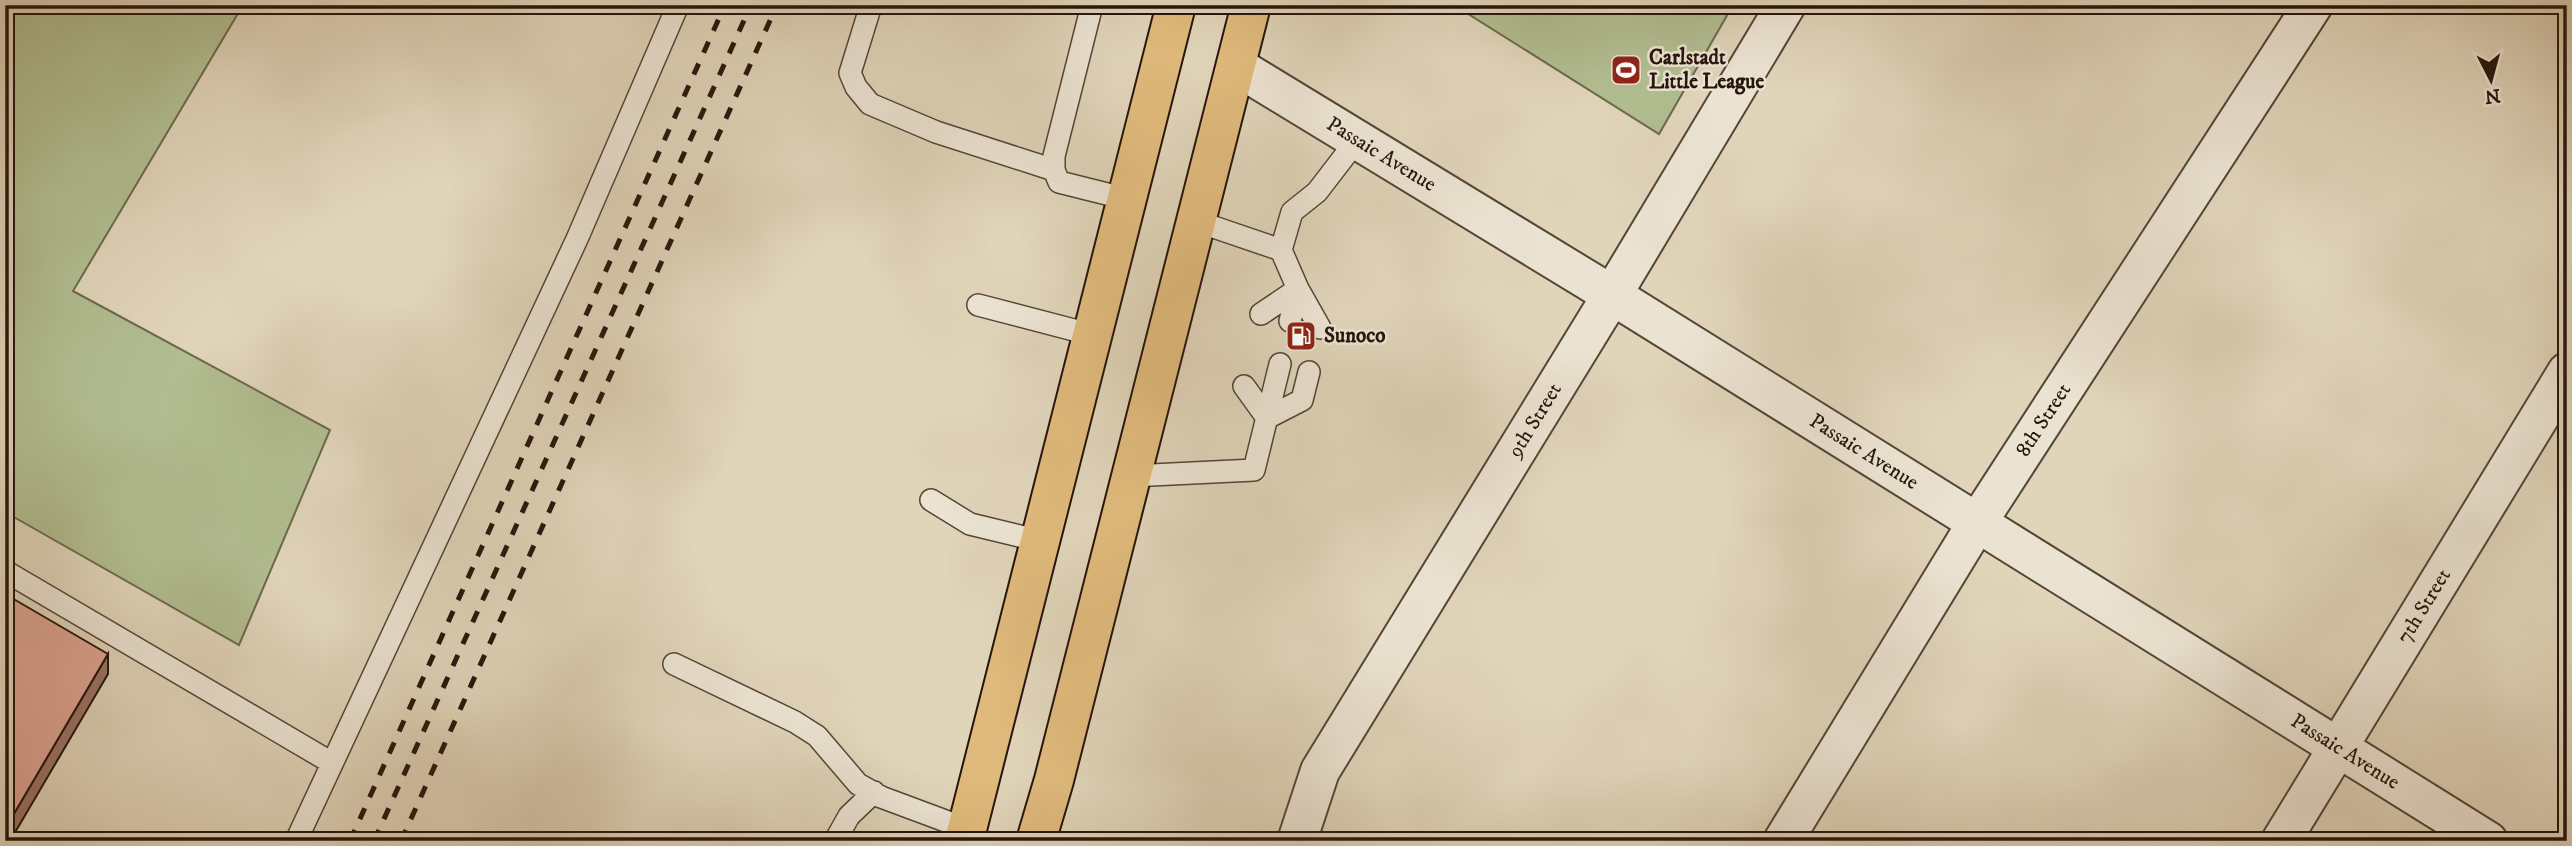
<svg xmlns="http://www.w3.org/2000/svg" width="2572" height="846" font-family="'IM FELL DW Pica',serif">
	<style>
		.green { fill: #b1bd90; stroke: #6c694e; stroke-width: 2 }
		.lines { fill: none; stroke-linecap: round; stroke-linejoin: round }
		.lane-casing { stroke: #544537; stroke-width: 24 }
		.street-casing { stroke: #544537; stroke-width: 42 }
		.highway-casing { stroke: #26150c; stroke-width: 42 }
		.lane { stroke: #ebe3d2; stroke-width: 21 }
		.street { stroke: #ebe3d2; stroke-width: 38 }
		.highway { stroke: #e0ba7c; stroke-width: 38 }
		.rail { stroke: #26150c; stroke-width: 5; stroke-dasharray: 12 12; stroke-linecap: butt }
		.shaded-wall { fill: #9a7266; stroke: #26150c; stroke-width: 2 }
		.building { fill: #dca391; stroke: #26150c; stroke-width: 2 }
		.labels { text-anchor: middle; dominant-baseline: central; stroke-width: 5; stroke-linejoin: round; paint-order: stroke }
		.poi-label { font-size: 21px; font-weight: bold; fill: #26150c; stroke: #ebe3d2; text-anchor: start }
		.street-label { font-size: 21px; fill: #26150c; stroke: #ebe3d2 }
	</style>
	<rect width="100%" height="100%" fill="#e0d4b9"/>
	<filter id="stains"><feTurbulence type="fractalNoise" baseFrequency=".00286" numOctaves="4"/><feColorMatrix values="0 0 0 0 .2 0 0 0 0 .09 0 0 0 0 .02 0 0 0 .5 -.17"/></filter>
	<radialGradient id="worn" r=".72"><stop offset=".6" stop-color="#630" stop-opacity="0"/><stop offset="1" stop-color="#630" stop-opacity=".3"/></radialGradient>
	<path class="green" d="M5,5h238l-170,286 257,139 -91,215 -234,-133z
		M1454,5h279l-74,129z"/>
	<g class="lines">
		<g class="lane-casing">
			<path id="lane" d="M871,5l-21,68 6,14 14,17 66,28 118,38
				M1092,5l-38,151v14l5,12 68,17
				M1196,221l85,29
				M978,305l115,30
				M1261,314l37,-25 22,39
				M1290,321l8,-32 -17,-39 11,-38 25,-20 40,-52
				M1244,386l23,32 35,-18 7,-28
				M1131,476l123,-6 26,-106
				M931,500l39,24 70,17
				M5,571l327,192
				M674,664l121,58 22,14 41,48 23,13 86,32
				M296,841l281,-602 101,-234
				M835,841l14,-25 25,-24"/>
		</g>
		<g class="street-casing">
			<g id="street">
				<path id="s1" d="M1236,66l376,229 876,546"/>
				<path id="s2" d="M1297,841l23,-70 292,-476 174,-290"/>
				<path id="s3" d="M1783,841l194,-318 336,-518"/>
				<path id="s4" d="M2281,841l286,-469"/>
			</g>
		</g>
		<g class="highway-casing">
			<path id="highway" d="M964,841l212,-836
				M1036,841l18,-61 197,-775"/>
		</g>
		<use href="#lane" class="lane"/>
		<use href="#street" class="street"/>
		<use href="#highway" class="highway"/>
		<path class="rail" d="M350,841l375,-836
			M374,841l377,-836
			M401,841l376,-836"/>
	</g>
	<path class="shaded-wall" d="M108,654v20l-98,167h-5v-12z"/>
	<path class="building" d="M5,594l103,60 -103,175z"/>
	<defs>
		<g id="stadium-square" transform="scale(1.575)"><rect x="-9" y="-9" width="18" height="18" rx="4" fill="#8f2418" stroke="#ebe3d2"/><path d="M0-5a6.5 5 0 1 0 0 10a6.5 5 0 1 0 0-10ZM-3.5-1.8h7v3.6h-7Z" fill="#fff"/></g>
		<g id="fuel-square" transform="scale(1.575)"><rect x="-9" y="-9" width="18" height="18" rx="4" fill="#8f2418" stroke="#ebe3d2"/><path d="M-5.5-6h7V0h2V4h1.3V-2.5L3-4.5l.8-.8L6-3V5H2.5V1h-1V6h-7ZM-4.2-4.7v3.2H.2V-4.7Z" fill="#fff"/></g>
	</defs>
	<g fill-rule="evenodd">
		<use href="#stadium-square" x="1626" y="70"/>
		<use href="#fuel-square" x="1301" y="336"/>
	</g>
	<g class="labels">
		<g class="poi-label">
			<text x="1649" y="58">Carlstadt<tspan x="1649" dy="24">Little League</tspan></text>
			<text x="1324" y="336">Sunoco</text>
		</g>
		<g class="street-label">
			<text stroke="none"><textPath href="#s1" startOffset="170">Passaic Avenue</textPath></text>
			<text stroke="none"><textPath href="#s2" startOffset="485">9th Street</textPath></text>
			<text stroke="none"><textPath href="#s3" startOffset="495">8th Street</textPath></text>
			<text stroke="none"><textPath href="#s1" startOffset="737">Passaic Avenue</textPath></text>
			<text stroke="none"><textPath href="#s4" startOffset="275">7th Street</textPath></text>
			<text stroke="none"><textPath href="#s1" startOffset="1304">Passaic Avenue</textPath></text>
		</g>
	</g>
	<rect width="2572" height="846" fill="none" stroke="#e0d4b9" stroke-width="28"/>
	<rect x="7" y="7" width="2558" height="832" fill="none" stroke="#26150c" stroke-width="3.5"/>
	<rect x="14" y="14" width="2544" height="818" fill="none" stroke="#26150c" stroke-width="2"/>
	<g transform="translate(2491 80) rotate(174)" stroke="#ebe3d2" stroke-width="5" paint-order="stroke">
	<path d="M0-5L12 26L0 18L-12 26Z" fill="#26150c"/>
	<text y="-10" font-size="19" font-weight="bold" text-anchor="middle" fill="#26150c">N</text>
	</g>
	<rect width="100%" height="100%" filter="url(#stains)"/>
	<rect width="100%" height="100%" fill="url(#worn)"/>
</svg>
